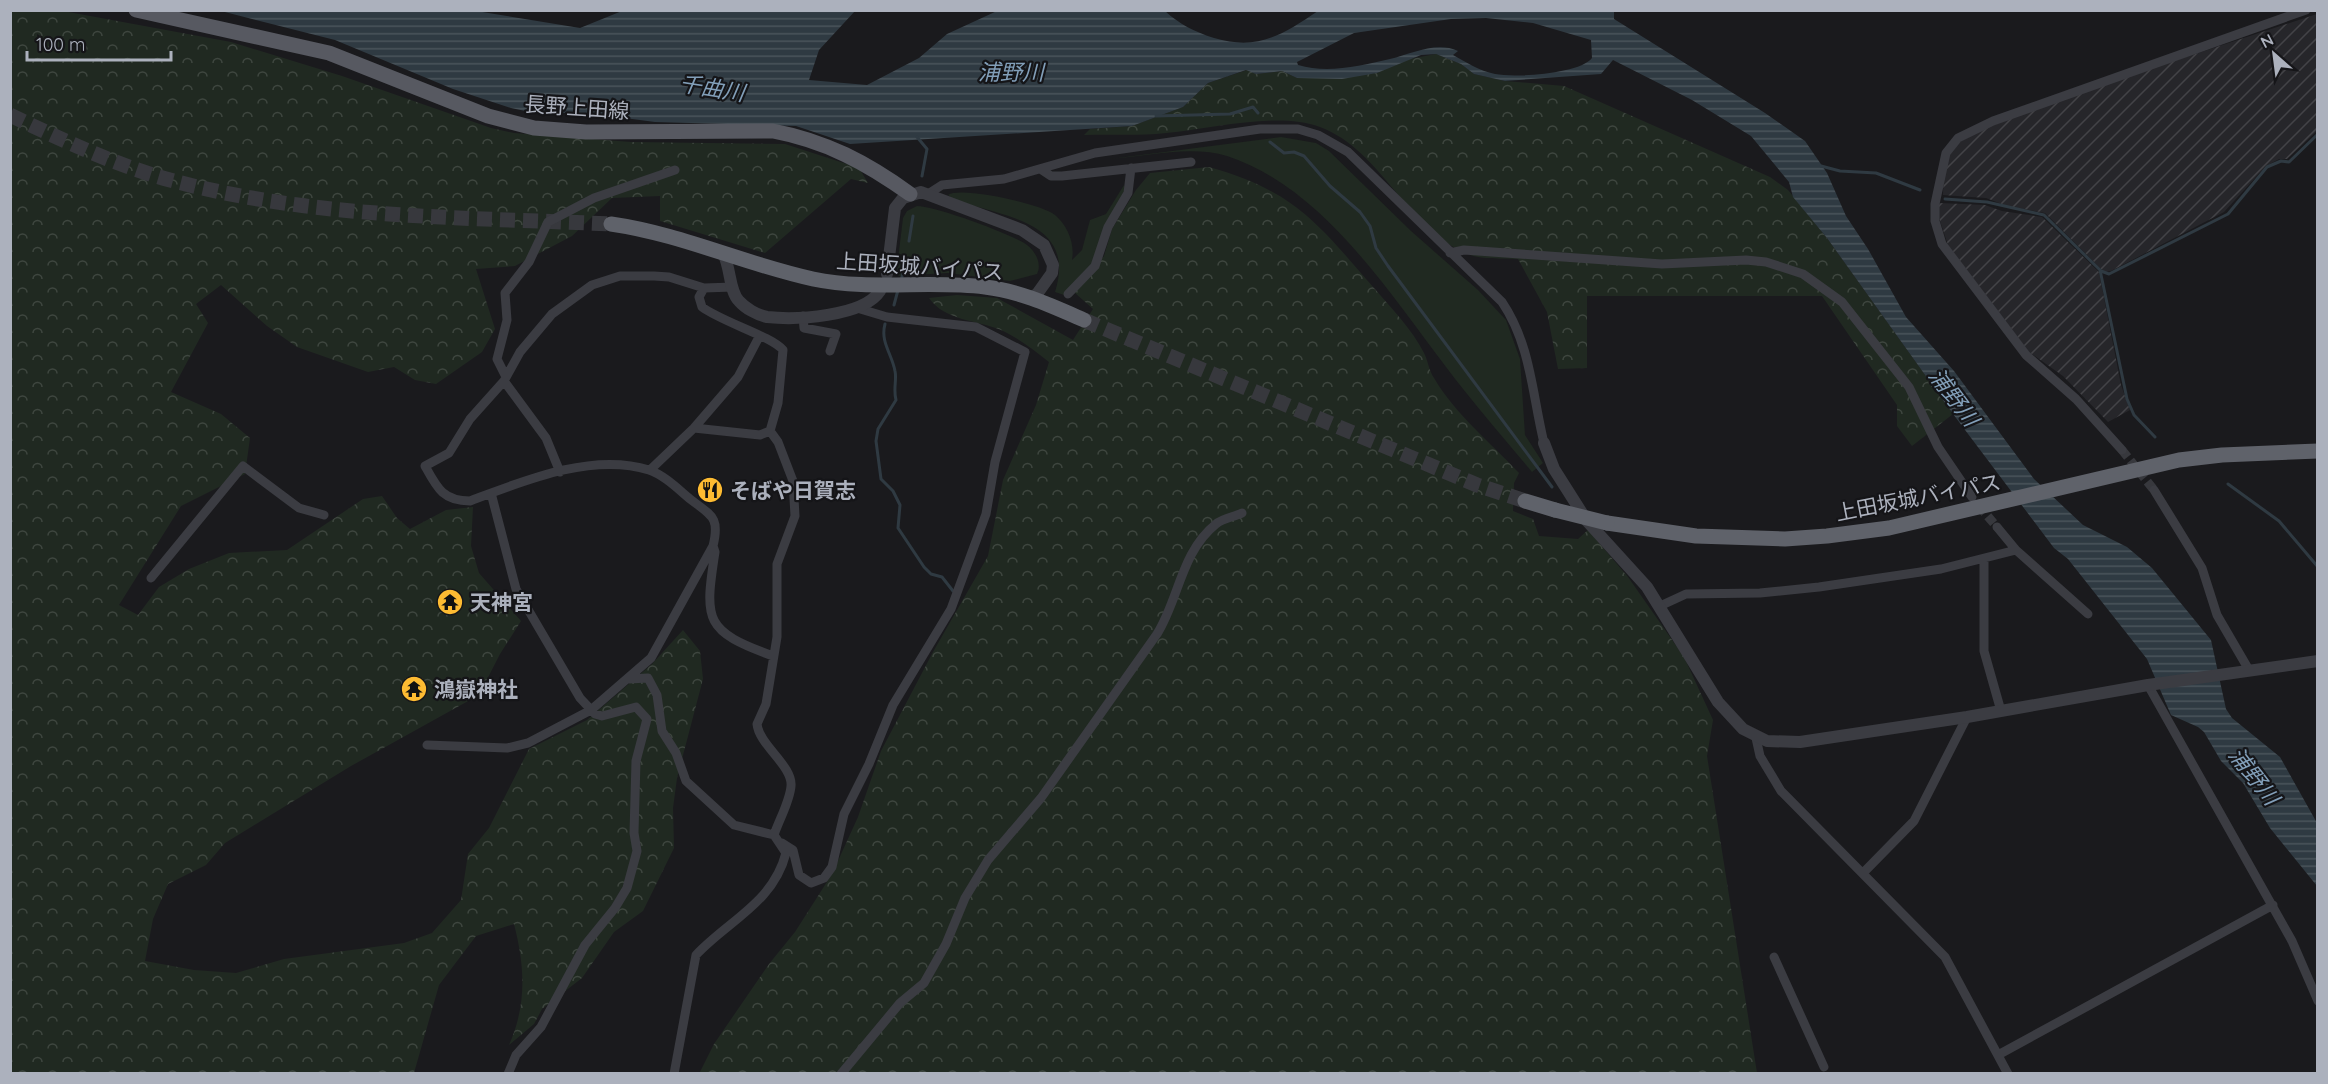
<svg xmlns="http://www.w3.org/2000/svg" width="2328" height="1084" font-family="Quicksand,'Noto Sans JP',sans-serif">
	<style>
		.industrial { fill: url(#industrial-furrows) }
		.green { fill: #202921 }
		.forest { fill: url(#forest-crowns) }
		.water { fill: url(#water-rules); fill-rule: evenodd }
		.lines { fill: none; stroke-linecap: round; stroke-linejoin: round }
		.stream { stroke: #2f3a42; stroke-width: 3 }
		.minor-tunnel { stroke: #37383d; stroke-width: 9; stroke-dasharray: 9 4.5; stroke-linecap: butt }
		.trunk-tunnel { stroke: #37383d; stroke-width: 15; stroke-dasharray: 15 8; stroke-linecap: butt }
		.minor { stroke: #3b3c42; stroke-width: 9 }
		.tertiary { stroke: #3b3c42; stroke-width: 12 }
		.primary { stroke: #575961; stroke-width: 15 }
		.trunk { stroke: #5f626a; stroke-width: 15 }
		.trunk-bridge { stroke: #5f626a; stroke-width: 15 }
		.labels { text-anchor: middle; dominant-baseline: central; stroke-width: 4.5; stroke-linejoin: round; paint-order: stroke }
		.street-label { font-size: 21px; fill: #acb1bd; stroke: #151518 }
		.poi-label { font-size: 21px; font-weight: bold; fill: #acb1bd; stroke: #151518; text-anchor: start }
		.water-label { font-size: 22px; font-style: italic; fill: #829fb9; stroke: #151518 }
	</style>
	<defs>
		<pattern id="industrial-furrows" width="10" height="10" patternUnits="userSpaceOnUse" patternTransform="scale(1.5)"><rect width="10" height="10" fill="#26262a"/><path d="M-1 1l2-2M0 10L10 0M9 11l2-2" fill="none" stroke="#434347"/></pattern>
		<pattern id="forest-crowns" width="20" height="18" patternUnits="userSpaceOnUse" patternTransform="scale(1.5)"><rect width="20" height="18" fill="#202921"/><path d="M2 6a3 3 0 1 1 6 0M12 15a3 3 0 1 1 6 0" fill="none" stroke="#3e463f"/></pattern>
		<pattern id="water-rules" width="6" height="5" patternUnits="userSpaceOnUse" patternTransform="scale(1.5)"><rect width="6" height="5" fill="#2f3a42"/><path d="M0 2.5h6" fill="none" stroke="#4a545b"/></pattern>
	</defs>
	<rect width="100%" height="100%" fill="#1a1a1d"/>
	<path class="industrial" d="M2317,14v117l-30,28h-8l-13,7 -42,46 -113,59 -7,1 -59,-59 -38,-7 -21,-8 -43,-3 1,-30 10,-19 13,-11 155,-57z
		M1939,203l46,2 17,6 40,6 57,55 22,113 9,25 -22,12 -45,-46 -34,-24 -81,-107 -9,-27z"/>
	<path class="green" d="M1281,137l35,6 13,8 82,80 67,59 28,30 14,39 5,76 18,28 -11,9c-29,-35 -59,-69 -86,-105 -58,-76 -124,-180 -219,-211 -35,-11 -81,0 -117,3z
		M1124,185l1,4 -33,76 -28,30 -9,-3c18,-58 -27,-71 -73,-84 -11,-3 -26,-5 -34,-13 13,-9 93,9 107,20 13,11 20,29 17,45l10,-10 8,-30 16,-6z
		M917,206c18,0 95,28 110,39 9,7 15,19 10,29l-27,7 -62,-8 -52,3 7,-58 4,-7z"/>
	<path class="forest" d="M10,11h53l168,31 111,34 149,52 23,5 117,9 154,2 74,24 9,15 -17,-4 -86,74 -105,-32v-25l-48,2 -40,38 -57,30 -39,3 19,60 -13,23 -46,32 -21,-4 -21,-13 -26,5 -71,-25 -30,-21 -46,-41 -25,19 12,19 -37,69 50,22 29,24 -5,36 -64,32 -62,99 19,10 21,-28 30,-18 40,-16 58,-3 76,-51 19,-3 15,22 13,11 36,-19 27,-3 -2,39 8,27 42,48 -21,33 -21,41 -128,71 -126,77 -19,22 -38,19 -15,35 -8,42 49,9 42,3 48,-14 120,-16 28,-10 29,-33 7,-46 21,-26 40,-79 58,-29 65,-56 31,-34 17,21 3,28 -26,99 -4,30 1,40 -31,63 -29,21 -32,46 -40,31 -8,15 -25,21c18,-40 16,-79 5,-121l-38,12 -37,49 -25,88h-403z
		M1436,54l25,10 13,10 31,7 59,5 206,91 18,13 39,48 126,176 -41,32 -15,-20v-21l-75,-109h-235v72l-29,1 -11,-57 -29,-53c-15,-1 -36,1 -50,-5 -60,-23 -86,-104 -148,-127 -43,-16 -108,2 -154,6 -27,3 -55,1 -82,2l6,-6 42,-3 51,-19 25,-24 39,-13 9,4 26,-3 15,7 80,-5 27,-13z
		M1209,167c86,24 109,57 165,121 17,20 38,41 50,65 4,8 5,18 10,25 21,36 57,65 85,95l-5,10 -1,28 20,8 6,17 39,3 10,-9 40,47 56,80 29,63 -6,36 50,317 -1058,1 15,-30 55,-80 26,-32 37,-58 26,-57 23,-66 52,-99 55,-96 15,-76 33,-75 13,-43c-14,-11 -32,-25 -48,-32 -24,-10 -56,-9 -72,-32l28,-3 40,3 76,42 20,-31 -19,-17 30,-36 8,-27 24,-39 14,-17z"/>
	<path class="water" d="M221,11h255l104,17 42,-17h233l-36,39 -10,30 58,5 52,-27 28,-24 50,-23h168c14,13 30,21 49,27 44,13 68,-3 104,-27h296v8l151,94 40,28 22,32 19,43 22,33 38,68 48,54 80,108 49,46 44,22 25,21 59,72 15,69 6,9 48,39 37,66v63l-47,-58 -27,-45 -22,-22 -17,-29 -6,-5 -27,-12 -24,-56 -79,-100 -14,-11 -101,-134 -126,-176 -34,-41 -4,-15 -38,-46 -59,-36 -79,-40 -12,14 -96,7 -31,-7 -13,-10 -25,-10 -15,1 -44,18 -35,6 -45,-1 -15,-7 -26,3 -10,-4 -38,13 -25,24 -51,19 -282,18 -54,-18 -141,-4 -68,-9h-52l-24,-5 -58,-19 -118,-49zM1486,18l47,5 58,17 1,18c-12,16 -78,20 -97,16 -16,-3 -29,-12 -42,-19l5,-4c-22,-10 -46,3 -68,8 -30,7 -63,15 -92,6l-1,-3 57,-29 97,-14z"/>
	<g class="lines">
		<path class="stream" d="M1156,116l74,-2 23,-7 5,6
			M917,137l10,12 -5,27
			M1270,142l14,11 10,-1 10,4 26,30 30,26 10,14 6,22 12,18 164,221
			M1821,166l19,5 36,2 44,17
			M1945,199l42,3 57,13 56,55 27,129 7,16 21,22
			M909,241l4,-25
			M2101,271l8,3 119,-60 39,-47 14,-6 8,1 29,-28
			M901,281l4,-17
			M894,305l4,-15
			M885,324c-5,18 7,30 10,47 2,9 -2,18 1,29l-18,29 -2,12 5,38 12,12 7,14 -2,23 26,39 7,7 11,3 11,14
			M2228,484l51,37 39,46"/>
		<path class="minor-tunnel" d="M2122,450l32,40
			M1979,506l18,21"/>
		<path class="trunk-tunnel" d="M10,115c52,25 105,50 160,65 144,39 294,37 441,44
			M1084,320l393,165 48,16"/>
		<path class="minor" d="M1042,170l9,6h11l129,-14
			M928,194l14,-9 62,-6 91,-26 165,-24h38l20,6 30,17 154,150c29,43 30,92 42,141
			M1450,253l14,-3 198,14 84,-4 20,2 37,12 39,28 67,85 29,60 34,50
			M1068,294l27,-28 13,-39 20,-34 3,-25
			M803,316l1,12 32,6 -6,17
			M506,377l-9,-18 10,-39 -2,-27 24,-31 19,-40 46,-24 81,-28
			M504,381l42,57 14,34
			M694,428l66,7 10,-4
			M2122,450l-46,-51 -50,-44 -84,-111 -7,-23v-17l11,-51 12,-15 35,-17 313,-111
			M650,470l44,-42 44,-51 21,-40
			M2154,490l48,78 15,47 32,55
			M491,493l25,96 64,109 15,16 7,2 34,-9 11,12 -11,42 -2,72 3,18 -10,37 -12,20 -30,37 -44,82 -25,28 -8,19
			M1997,527l19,23 72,64
			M713,546l2,6c-11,70 -10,79 58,104
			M1984,559v92l17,60
			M151,578l92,-112 56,42 25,7
			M1660,606l26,-12 74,-1 59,-6 122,-18 75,-19
			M629,679l19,-1 9,17 5,36 14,22 10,28 48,44 40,10
			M2148,685l144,256 26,60
			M1756,738l4,18 21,35 164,166 63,117
			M427,745l80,3 21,-5 63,-33 60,-52 62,-112c7,-29 -1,-30 -23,-47 -12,-10 -26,-24 -41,-29 -57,-18 -126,11 -179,31 -27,0 -33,-13 -45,-35l24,-13 21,-34 34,-38 16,-29 32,-38 40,-29 28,-9h34l15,1 35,11 29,-1
			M782,843l11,7 6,25 12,8 13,-5 8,-11 12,-53 25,-50 24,-59 58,-96 35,-95 9,-52 30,-110 -49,-25 -89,-10 -30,-9
			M1864,872l50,-51 53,-104
			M1774,957l50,110
			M1998,1055l275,-150
			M674,1074l22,-119c33,-35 77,-52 90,-102l-12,-18c5,-15 16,-34 17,-49 2,-20 -32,-41 -34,-62l9,-20 11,-67v-73l18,-48 -2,-35 -15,-39 -8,-11 8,-28 5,-53c-12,-14 -61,-28 -81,-43l-3,-10 5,-9
			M841,1074l59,-71 24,-20 22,-39 19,-46 23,-38 53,-62 116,-164c22,-35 24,-82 59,-110 7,-6 18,-7 26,-11"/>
		<path class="tertiary" d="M723,253c8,15 6,38 16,48 6,7 18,14 28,16 28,3 96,0 113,-26
			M887,274l8,-66 8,-10 18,-6 101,38 22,15 9,20 -1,8 -15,21 -6,3
			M1544,443l10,26 33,52 60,66 71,115 25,27 24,12 33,1 167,-25 181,-32 170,-24"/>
		<path class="primary" d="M136,10l193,43 159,63 46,12 52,4 187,-1c53,10 94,32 137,63"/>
		<path class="trunk" d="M611,224c70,10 133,40 202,55 57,12 115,1 172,8 35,4 67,19 99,33
			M1525,501l30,9
			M1607,523l89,13 89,3 42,-3 62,-8 290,-68 43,-5 96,-4"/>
		<path class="trunk-bridge" d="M1555,510l52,13"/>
	</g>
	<defs>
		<g id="restaurant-disc" transform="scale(1.35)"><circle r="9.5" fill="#fdbb32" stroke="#151518"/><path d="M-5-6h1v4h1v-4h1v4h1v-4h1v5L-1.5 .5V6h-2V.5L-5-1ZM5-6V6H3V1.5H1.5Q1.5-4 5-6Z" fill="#111"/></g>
		<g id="temple-disc" transform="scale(1.35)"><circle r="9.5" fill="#fdbb32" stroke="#151518"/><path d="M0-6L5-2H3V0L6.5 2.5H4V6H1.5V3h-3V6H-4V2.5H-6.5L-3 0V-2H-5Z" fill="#111"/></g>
	</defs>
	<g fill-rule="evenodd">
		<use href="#restaurant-disc" x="710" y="490"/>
		<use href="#temple-disc" x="450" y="602"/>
		<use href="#temple-disc" x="414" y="689"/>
	</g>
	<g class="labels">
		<g class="street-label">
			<text transform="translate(577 107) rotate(4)">長野上田線</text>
			<text transform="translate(920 266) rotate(4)">上田坂城バイパス</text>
			<text transform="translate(1918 497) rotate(-11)">上田坂城バイパス</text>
		</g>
		<g class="poi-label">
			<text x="730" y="490">そばや日賀志</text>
			<text x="470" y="602">天神宮</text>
			<text x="434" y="689">鴻嶽神社</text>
		</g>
		<g class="water-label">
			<text x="1011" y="72">浦野川</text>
			<text transform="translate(712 88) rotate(9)">千曲川</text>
			<text transform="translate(1954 397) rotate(53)">浦野川</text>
			<text transform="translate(2254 776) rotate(52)">浦野川</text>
		</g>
	</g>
	<rect width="2328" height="1084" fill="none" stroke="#acb1bd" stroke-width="24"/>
	<g transform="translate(2274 54) rotate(332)" stroke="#151518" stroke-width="4.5" paint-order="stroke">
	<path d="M0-4.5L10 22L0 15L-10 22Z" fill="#acb1bd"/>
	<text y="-9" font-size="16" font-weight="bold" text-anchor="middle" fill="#acb1bd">N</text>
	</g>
	<path d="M27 51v9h144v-9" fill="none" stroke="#acb1bd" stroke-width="3"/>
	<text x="36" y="51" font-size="18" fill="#acb1bd" stroke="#151518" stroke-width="4.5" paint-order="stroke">100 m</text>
</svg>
